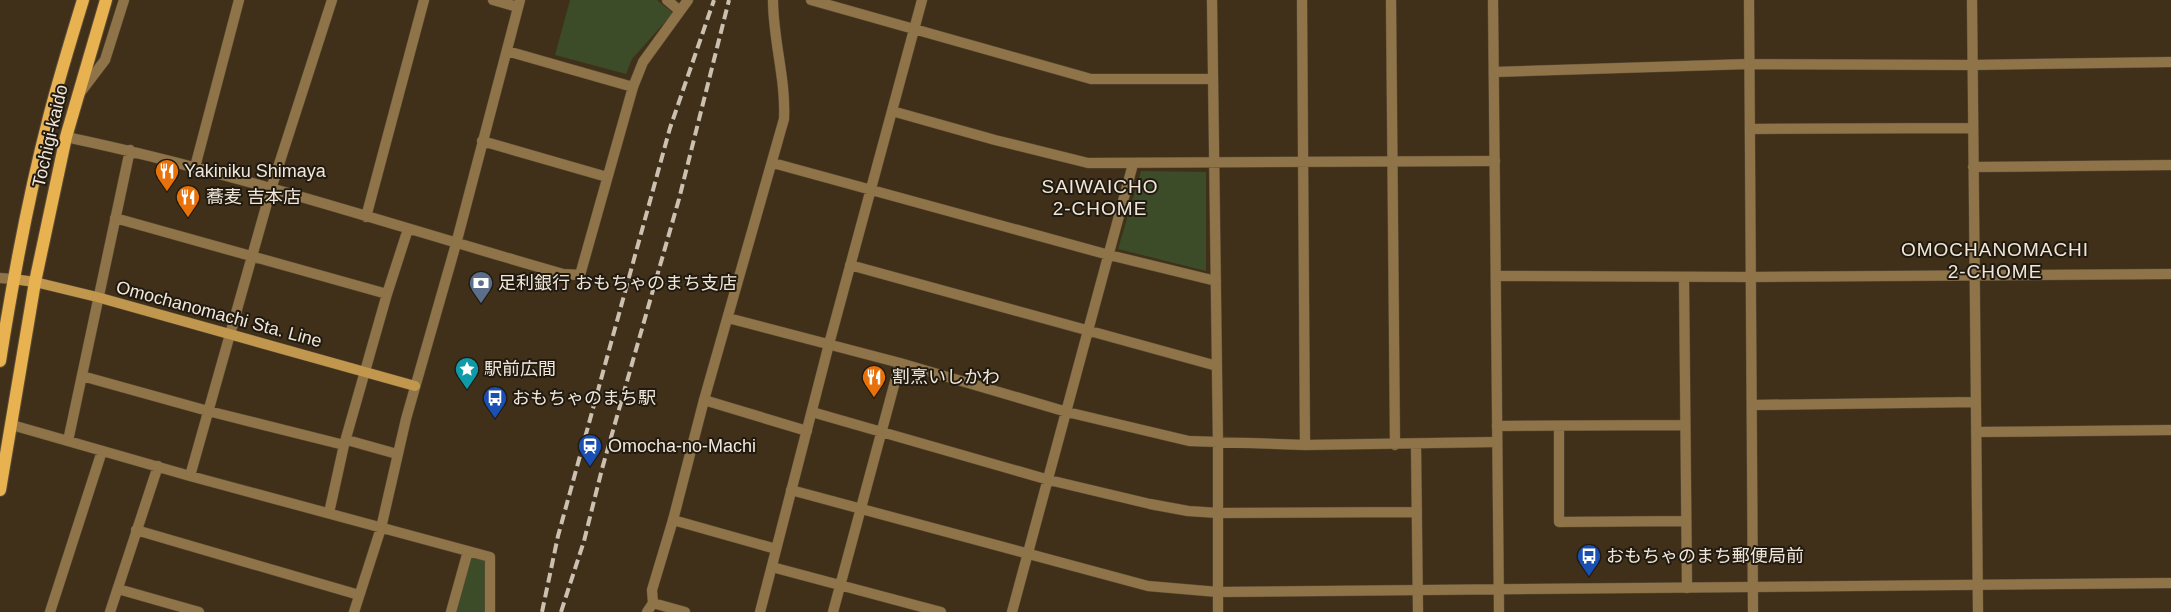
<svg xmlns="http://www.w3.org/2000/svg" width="2171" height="612" font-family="Helvetica,'Noto Sans JP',sans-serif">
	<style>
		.green { fill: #3c4b28 }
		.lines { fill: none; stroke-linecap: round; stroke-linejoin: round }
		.minor-casing { stroke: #5c4d38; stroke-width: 11 }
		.tertiary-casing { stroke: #5c4d38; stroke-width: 11 }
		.secondary-casing { stroke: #5c4d38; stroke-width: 11 }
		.primary-casing { stroke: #5c4d38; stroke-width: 14 }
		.minor { stroke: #8e7448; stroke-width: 10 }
		.tertiary { stroke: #8e7448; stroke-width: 10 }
		.secondary { stroke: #c1974e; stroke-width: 10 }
		.primary { stroke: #e9b250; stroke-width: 12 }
		.rail { stroke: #ccc1b1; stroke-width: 4; stroke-dasharray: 10 5; stroke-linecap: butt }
		.labels { text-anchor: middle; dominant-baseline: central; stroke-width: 4; stroke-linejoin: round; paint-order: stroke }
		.street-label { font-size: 18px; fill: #f1e7d9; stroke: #211a10 }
		.poi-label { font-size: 18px; fill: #f1e7d9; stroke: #211a10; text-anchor: start }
		.neighbourhood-label { font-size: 19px; letter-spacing: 1px; fill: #f1e7d9; stroke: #211a10 }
	</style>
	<rect width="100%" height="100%" fill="#403019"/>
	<path class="green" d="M570,0h87l16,13 -41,46 -6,15 -71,-19z
		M1141,171l65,1v99l-88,-22z
		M468,551l22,6v55h-39z"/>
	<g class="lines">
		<g class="minor-casing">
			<path id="minor" d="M493,0l25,7
				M667,0l13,11
				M811,0l280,79h121
				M1212,0l6,444v168
				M1302,0l3,445
				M1391,0l4,445
				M1749,0l4,612
				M1972,0l6,612
				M507,51l126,36
				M1494,72l255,-8 223,1 199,-3
				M80,93l25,-33 19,-60
				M892,111l103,29 93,23 407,-2
				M1750,129l223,-1
				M66,137c168,35 332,90 497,137l17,1 53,-188 10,-25 45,-62
				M482,141l125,36
				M773,163l336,92 107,26
				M195,167l44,-167
				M1973,167l198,-2
				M366,217l58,-217
				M115,218l272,76
				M456,244l64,-244
				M850,265l367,101
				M1496,276l255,1 420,-3
				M1684,277l3,311
				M0,278l13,1
				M728,318l172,45 167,49 122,29 116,4 192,-3
				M829,344l93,-344
				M82,376l126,35 136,34
				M704,400l80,-281c2,-40 -11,-79 -11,-119
				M1752,405l224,-3
				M812,412l237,68 101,24 38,7 30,2 199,-1
				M12,425l178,51 300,81v55
				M1497,426l188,-1
				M1559,426v96l127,-1
				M1976,432l195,-2
				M347,440l50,14
				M68,441l62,-291
				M1416,445l2,167
				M190,476l81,-287 61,-189
				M329,513l15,-68 43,-151 21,-65
				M673,520l-21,70 1,13 32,9
				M136,530l223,65
				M772,567l169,45
				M118,589l81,23
				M50,612l52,-161
				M110,612l48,-146
				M354,612l27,-84
				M451,612l17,-61
				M647,612l6,-9
				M833,612l67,-249
				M1012,612l121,-448"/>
		</g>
		<g class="tertiary-casing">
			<path id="tertiary" d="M1493,0l6,612
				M791,490l357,96 70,6 953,-9
				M381,528l25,-109 50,-175
				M776,549l-103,-29 31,-120 103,31
				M760,612l69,-268"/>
		</g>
		<g class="secondary-casing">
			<path id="secondary" d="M13,279l22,3 62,15 318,89"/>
		</g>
		<g class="primary-casing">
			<path id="primary" d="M0,361c13,-82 28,-163 49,-244 10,-39 22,-78 34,-117
				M0,490l35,-208 31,-145 40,-137"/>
		</g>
		<use href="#minor" class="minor"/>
		<use href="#tertiary" class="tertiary"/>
		<use href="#secondary" class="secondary"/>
		<use href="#primary" class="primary"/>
		<path class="rail" d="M542,612l16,-76 112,-408 44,-128
			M561,612l23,-71 18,-72 77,-270 50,-199"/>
	</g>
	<defs>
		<g id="restaurant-pin" transform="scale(1.25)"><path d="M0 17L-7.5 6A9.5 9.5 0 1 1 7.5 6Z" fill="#e8710a" stroke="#211a10"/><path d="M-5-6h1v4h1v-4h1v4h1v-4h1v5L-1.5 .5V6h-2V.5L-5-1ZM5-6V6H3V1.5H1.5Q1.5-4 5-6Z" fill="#fff"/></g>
		<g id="bank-pin" transform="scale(1.25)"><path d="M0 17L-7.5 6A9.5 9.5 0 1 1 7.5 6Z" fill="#5c6f8a" stroke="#211a10"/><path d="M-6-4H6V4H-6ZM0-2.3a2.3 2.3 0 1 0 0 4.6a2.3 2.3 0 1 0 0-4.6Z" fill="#fff"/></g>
		<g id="sight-pin" transform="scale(1.25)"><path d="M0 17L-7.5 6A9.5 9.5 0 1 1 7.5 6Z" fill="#0f9aa8" stroke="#211a10"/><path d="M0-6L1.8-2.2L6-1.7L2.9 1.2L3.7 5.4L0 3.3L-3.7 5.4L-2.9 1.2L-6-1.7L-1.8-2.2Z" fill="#fff"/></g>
		<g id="bus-pin" transform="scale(1.25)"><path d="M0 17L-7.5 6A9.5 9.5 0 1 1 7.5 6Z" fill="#1a4fb4" stroke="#211a10"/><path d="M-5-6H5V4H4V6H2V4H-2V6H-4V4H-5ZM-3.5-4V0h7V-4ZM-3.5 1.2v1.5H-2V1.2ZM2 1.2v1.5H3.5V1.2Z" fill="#fff"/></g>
		<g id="station-pin" transform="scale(1.25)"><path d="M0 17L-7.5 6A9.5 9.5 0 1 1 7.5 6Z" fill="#1a4fb4" stroke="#211a10"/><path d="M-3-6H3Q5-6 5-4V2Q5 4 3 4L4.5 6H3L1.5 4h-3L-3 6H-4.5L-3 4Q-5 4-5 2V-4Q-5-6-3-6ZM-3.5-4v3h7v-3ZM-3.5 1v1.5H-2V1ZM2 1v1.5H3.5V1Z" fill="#fff"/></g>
	</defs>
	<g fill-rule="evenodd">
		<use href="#restaurant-pin" x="167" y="171"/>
		<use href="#restaurant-pin" x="188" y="197"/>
		<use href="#bank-pin" x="481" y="283"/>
		<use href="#sight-pin" x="467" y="369"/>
		<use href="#restaurant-pin" x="874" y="377"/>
		<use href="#bus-pin" x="495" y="398"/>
		<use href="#station-pin" x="590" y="446"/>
		<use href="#bus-pin" x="1589" y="556"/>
	</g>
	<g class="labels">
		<g class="street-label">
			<text transform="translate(50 136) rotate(-77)">Tochigi-kaido</text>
			<text transform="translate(219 314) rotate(15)">Omochanomachi Sta. Line</text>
		</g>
		<g class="poi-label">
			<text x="184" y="171">Yakiniku Shimaya</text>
			<text x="206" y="197">蕎麦 吉本店</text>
			<text x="498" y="283">足利銀行 おもちゃのまち支店</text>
			<text x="484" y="369">駅前広間</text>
			<text x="892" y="377">割烹いしかわ</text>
			<text x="512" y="398">おもちゃのまち駅</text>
			<text x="608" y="446">Omocha-no-Machi</text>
			<text x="1606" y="556">おもちゃのまち郵便局前</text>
		</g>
		<g class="neighbourhood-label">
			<text x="1100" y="186">SAIWAICHO<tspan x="1100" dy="22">2-CHOME</tspan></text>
			<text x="1995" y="249">OMOCHANOMACHI<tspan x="1995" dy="22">2-CHOME</tspan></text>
		</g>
	</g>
</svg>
